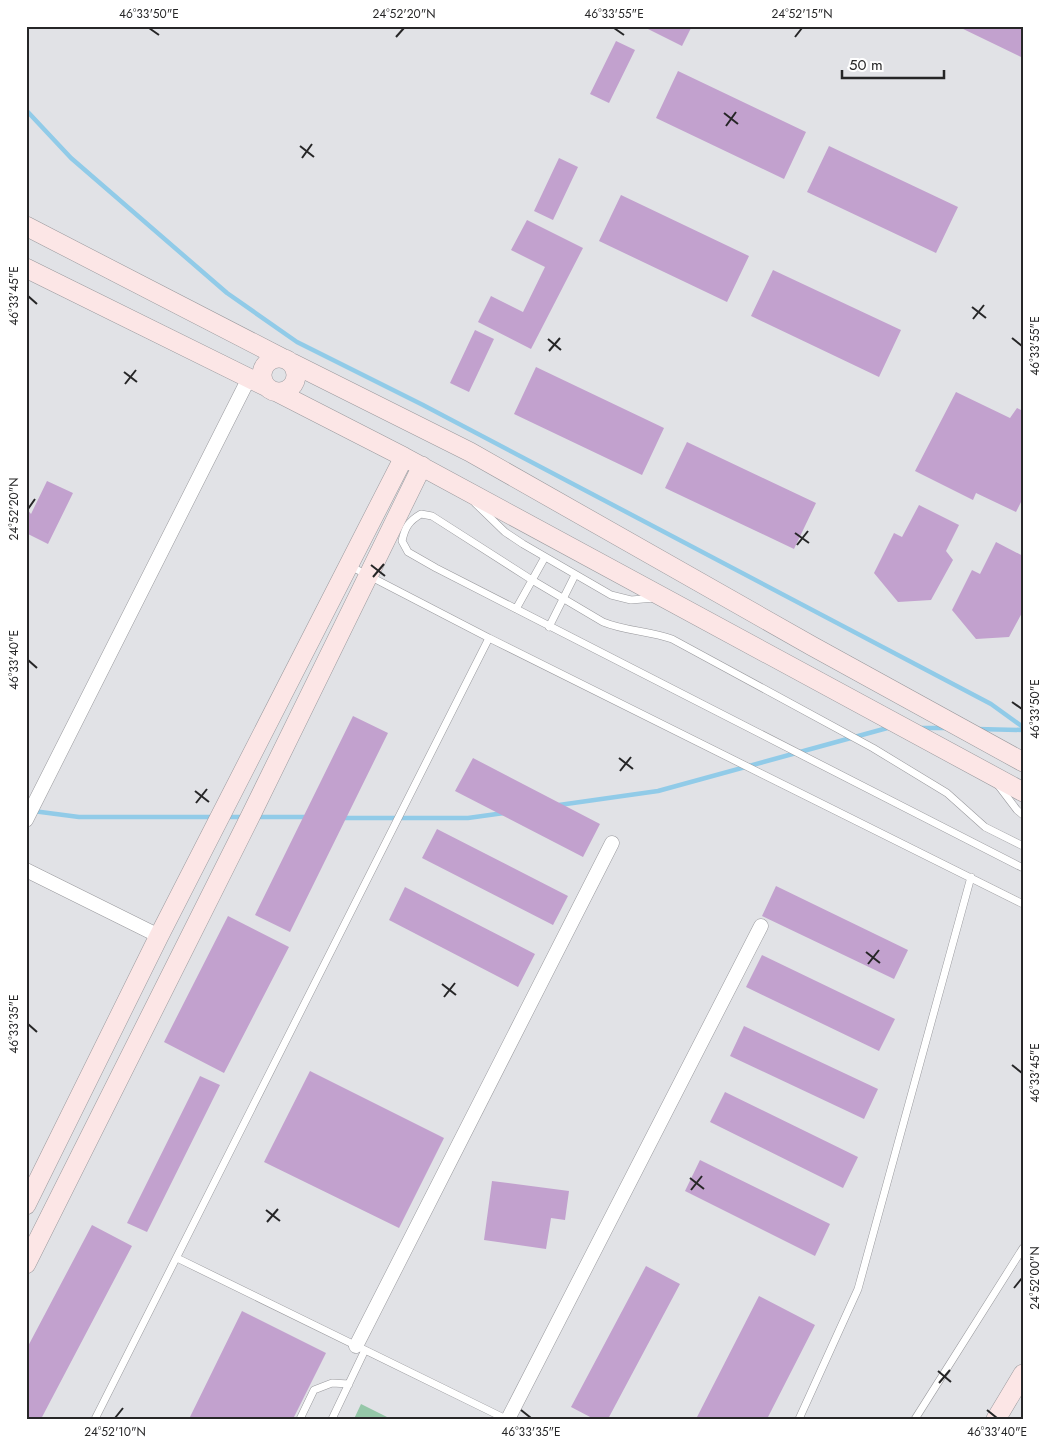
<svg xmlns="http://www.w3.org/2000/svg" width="1049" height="1445" font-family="Jost,sans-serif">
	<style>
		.green { fill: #95c7a8 }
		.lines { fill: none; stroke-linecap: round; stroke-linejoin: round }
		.stream { stroke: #91cbe8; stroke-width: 4.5 }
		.building { fill: #c2a1ce }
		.lane-casing { stroke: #99999d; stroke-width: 8 }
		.street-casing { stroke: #99999d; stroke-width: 15 }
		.secondary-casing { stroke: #99999d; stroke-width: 20 }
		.lane { stroke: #fff; stroke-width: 7 }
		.street { stroke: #fff; stroke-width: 14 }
		.secondary { stroke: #fce6e6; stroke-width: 19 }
		.ticks { fill: none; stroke: #262627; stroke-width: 2 }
		.neatline { fill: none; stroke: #262627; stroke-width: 2 }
		.ticks-label { font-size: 12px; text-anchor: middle; fill: #262627 }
	</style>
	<rect width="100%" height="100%" fill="#e1e2e6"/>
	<path class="green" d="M361,1404l30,15h-37z"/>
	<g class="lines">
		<path class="stream" d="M26,110l45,48 156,135 70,49 126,63 568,299 32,23
			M919,728h27
			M977,729l46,1
			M559,805l99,-14 233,-64
			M33,811l46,6h135
			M225,817h19
			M255,817h52
			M342,818h126l36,-5"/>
	</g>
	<path class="building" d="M642,26h50l-10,20z
		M957,26h66v32z
		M616,41l19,9 -26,53 -19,-9z
		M678,71l128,61 -22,47 -128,-61z
		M829,146l129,61 -22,46 -129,-61z
		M559,158l19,9 -25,53 -19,-9z
		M621,195l128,61 -22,46 -128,-61z
		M527,220l56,28 -52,101 -53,-27 13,-26 32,16 22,-45 -34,-17z
		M773,270l128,60 -22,47 -128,-61z
		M475,330l19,9 -25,53 -19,-9z
		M536,367l128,61 -22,47 -128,-61z
		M956,392l54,26 7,-10 6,3v87l-7,14 -40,-19 -3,7 -58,-29z
		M687,442l129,61 -22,46 -129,-61z
		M47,481l26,12 -25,51 -22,-11v-25l5,6z
		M919,505l40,20 -13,26 7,9 -22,40 -33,2 -24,-29 20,-40 8,4z
		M996,542l27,14v55l-14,26 -33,2 -24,-29 20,-40 8,4z
		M353,716l35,17 -98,199 -35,-17z
		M473,758l127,66 -17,33 -128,-66z
		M437,829l131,67 -15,29 -131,-67z
		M776,886l132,64 -14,29 -132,-63z
		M405,887l130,67 -17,33 -129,-67z
		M228,916l61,31 -65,126 -60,-31z
		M762,955l133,64 -16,32 -133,-64z
		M744,1026l134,63 -14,30 -134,-63z
		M310,1071l134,67 -45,90 -135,-66z
		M200,1076l20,9 -73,147 -20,-9z
		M725,1092l133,65 -15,31 -133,-66z
		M700,1160l130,64 -15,32 -130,-65z
		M492,1181l77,10 -4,29 -14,-2 -5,31 -62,-9z
		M92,1225l40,21 -91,173h-13l-2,-1v-68z
		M646,1266l34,18 -72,135h-14l-23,-12z
		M759,1296l56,29 -48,94h-71z
		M242,1311l84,42 -33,66h-104z"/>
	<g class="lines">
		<g class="lane-casing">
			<path id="lane" d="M475,503l30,29 18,12 88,51 20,5 24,-2
				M350,566l139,72
				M516,609l29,-52
				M549,627l26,-52
				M998,785l19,25 6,5
				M1023,846l-38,-19 -38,-34 -74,-45 -201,-109c-23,-8 -47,-8 -69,-17l-71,-42 -100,-64 -11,-2c-12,7 -16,13 -19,27l6,11 28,16 587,300
				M177,1258l329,161
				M95,1419l394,-781 534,266
				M300,1419l14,-29 18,-7 17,1
				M332,1419l33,-69
				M799,1419l59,-130 113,-412
				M915,1419l108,-171"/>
		</g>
		<g class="street-casing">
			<path id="street" d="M26,820l222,-440
				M26,870l133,66
				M356,1346l256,-503
				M508,1419l253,-493"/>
		</g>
		<g class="secondary-casing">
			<path id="secondary" d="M26,226l256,132
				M26,268l241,119
				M262 375a17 17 0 1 1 34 0a17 17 0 1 1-34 0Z
				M292,363l178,89 342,194 211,116
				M277,392l127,65 619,335
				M26,1205l133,-269 245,-479
				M26,1264l224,-447 172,-351
				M996,1419l27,-45"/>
		</g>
		<use href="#lane" class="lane"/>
		<use href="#street" class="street"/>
		<use href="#secondary" class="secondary"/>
	</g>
	<path class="ticks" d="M149,28l10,7M614,28l10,7M396,37l8,-9M795,37l7,-9M724,113l14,11M726,126l10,-14M300,146l14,11M302,158l10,-14M28,296l9,8M972,307l14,11M973,319l11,-14M1012,338l10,8M548,339l13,11M549,351l11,-13M124,372l13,10M125,384l11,-14M28,509l7,-10M795,533l14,10M797,545l11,-14M371,565l14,11M373,577l11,-13M28,660l9,8M1012,702l10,7M619,758l14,11M620,771l11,-14M195,791l14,11M196,803l11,-14M866,952l14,11M868,964l11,-14M442,984l14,11M444,997l11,-14M28,1024l9,8M1012,1065l10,8M690,1178l14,11M691,1190l11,-14M266,1210l14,11M267,1222l11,-13M1014,1288l8,-10M938,1371l13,11M939,1383l11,-13M521,1410l10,8M987,1410l10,8M115,1418l8,-10"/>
	<rect width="1049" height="1445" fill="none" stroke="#ffffff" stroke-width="55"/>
	<path d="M842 70v8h102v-8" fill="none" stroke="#262627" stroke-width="2.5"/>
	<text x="849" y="70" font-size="15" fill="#262627" stroke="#ffffff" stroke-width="4" paint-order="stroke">50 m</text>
	<rect x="28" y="28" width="994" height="1390" class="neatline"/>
	<g class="ticks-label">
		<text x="149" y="18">46°33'50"E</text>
		<text x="404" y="18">24°52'20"N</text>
		<text x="614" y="18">46°33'55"E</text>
		<text x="802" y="18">24°52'15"N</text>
		<text transform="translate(14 296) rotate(-90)" y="4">46°33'45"E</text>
		<text transform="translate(1035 346) rotate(-90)" y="4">46°33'55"E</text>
		<text transform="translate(14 509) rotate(-90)" y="4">24°52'20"N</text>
		<text transform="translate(14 660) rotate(-90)" y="4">46°33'40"E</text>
		<text transform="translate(1035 709) rotate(-90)" y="4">46°33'50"E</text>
		<text transform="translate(14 1024) rotate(-90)" y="4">46°33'35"E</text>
		<text transform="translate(1035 1073) rotate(-90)" y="4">46°33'45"E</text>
		<text transform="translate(1035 1278) rotate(-90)" y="4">24°52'00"N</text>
		<text x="115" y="1436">24°52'10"N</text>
		<text x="531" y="1436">46°33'35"E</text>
		<text x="997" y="1436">46°33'40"E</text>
	</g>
</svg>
